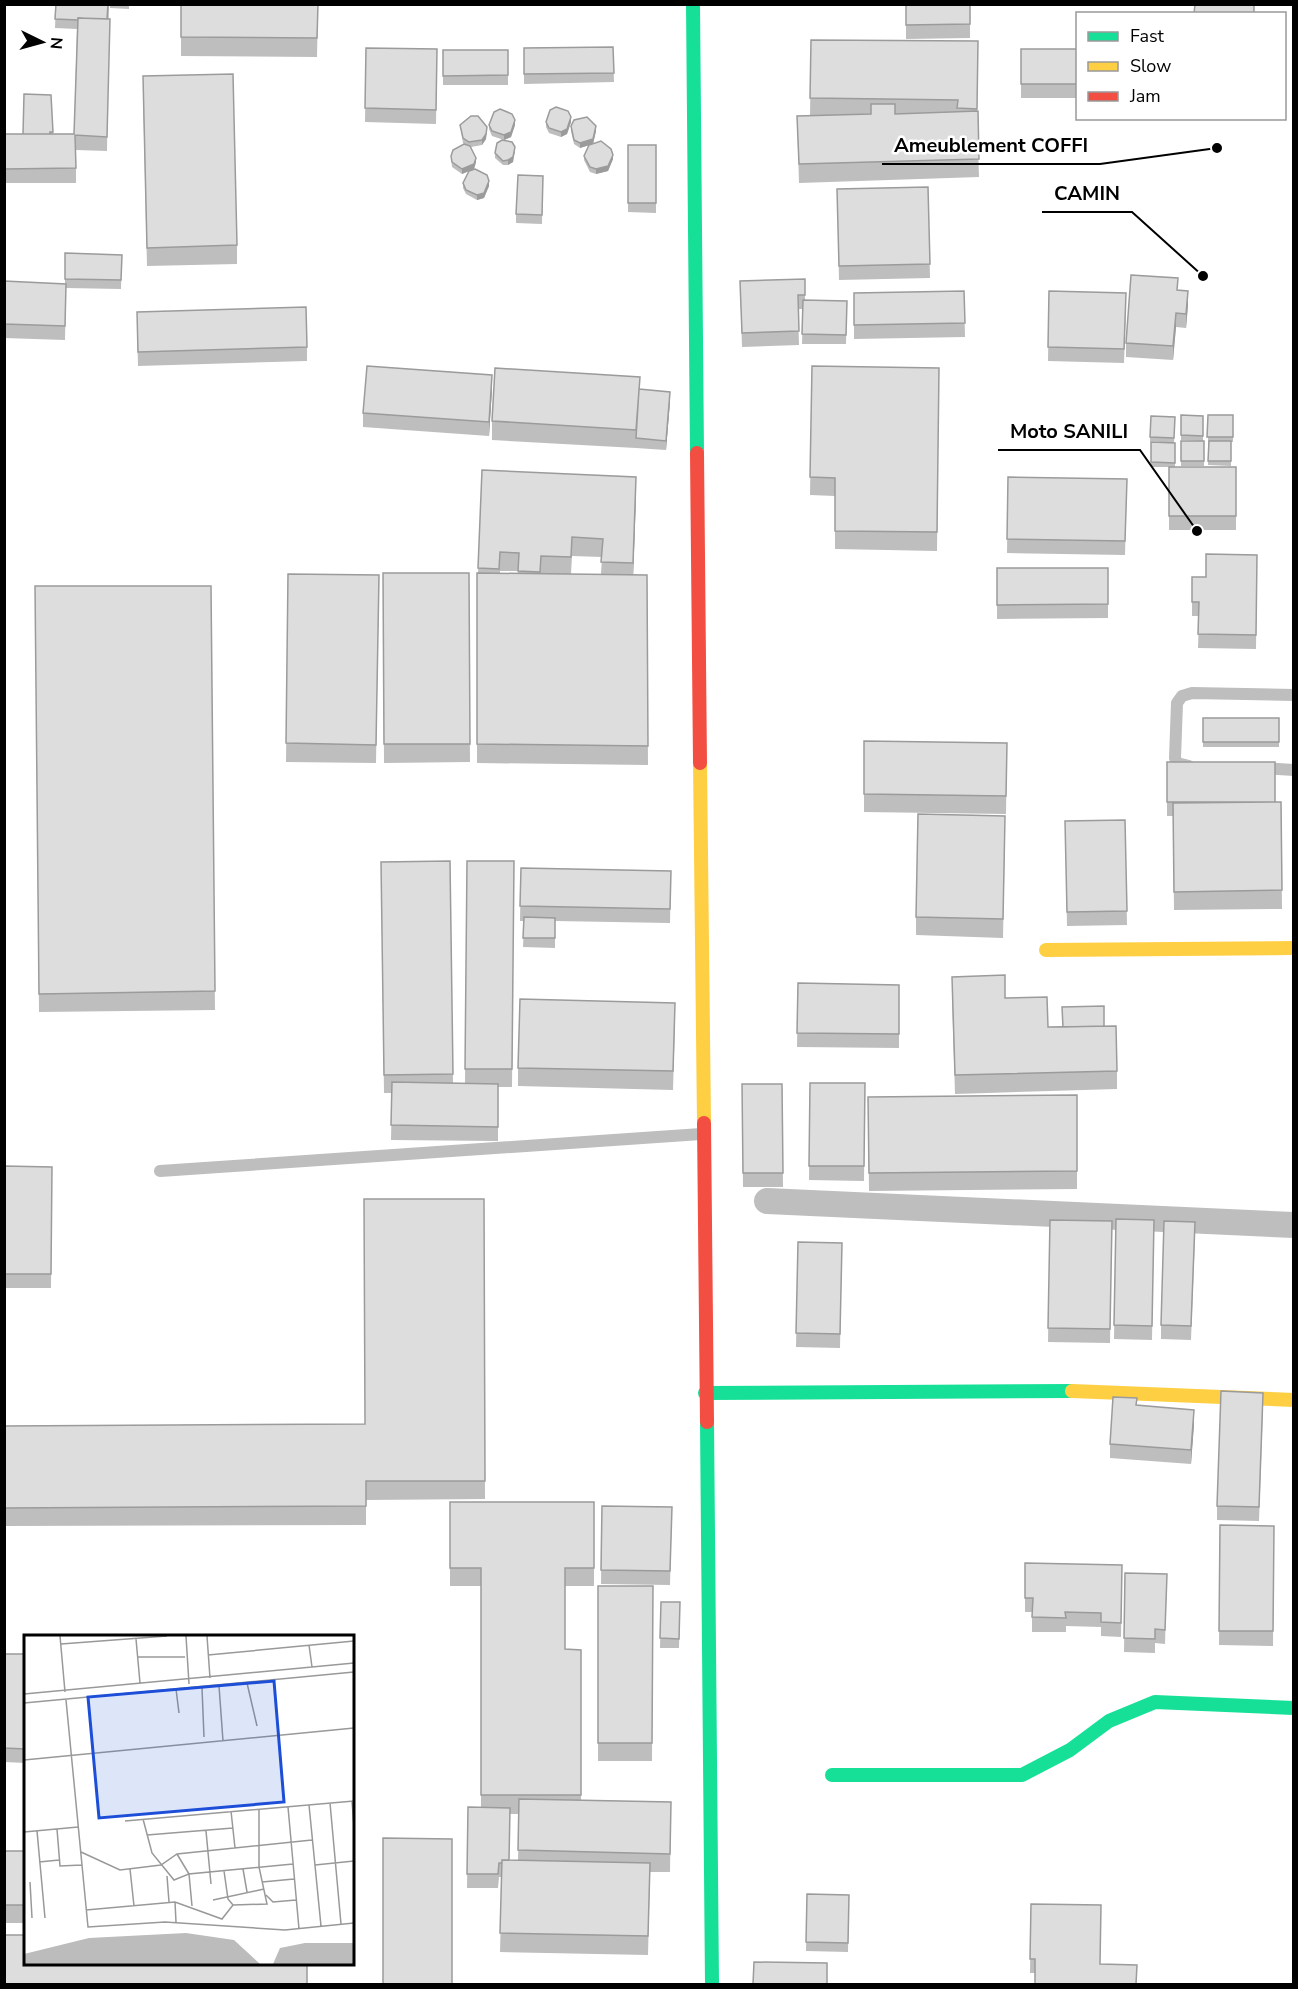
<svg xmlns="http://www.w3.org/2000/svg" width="1298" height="1989" font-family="'Nunito Sans',sans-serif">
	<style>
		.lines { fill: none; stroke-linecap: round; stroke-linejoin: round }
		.lane { stroke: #bebebe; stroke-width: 12 }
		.street { stroke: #bebebe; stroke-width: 26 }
		.fast { stroke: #16e098; stroke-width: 14 }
		.slow { stroke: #ffcf43; stroke-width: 14 }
		.jam { stroke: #f24e42; stroke-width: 14 }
		.wall { fill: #bebebe; fill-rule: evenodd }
		.shaded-wall { fill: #9b9b9b }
		.building { fill: #ddd; stroke: #9b9b9b; stroke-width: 1.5 }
		.inset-road { fill: none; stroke: #999; stroke-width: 1.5 }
		.view { fill: #1d4ed8; fill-opacity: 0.15; stroke: #1d4ed8; stroke-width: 3 }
		.inset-edge { fill: none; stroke: #000; stroke-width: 3 }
		.leader { fill: none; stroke: #000; stroke-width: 2 }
		.callout-dot { fill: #000; stroke: #fff; stroke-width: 2 }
		.callout-label { font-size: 20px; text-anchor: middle; font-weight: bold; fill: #000; stroke: #fff; stroke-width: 5; stroke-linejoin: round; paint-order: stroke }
	</style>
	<rect width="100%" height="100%" fill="#fff"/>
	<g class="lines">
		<path class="lane" d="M1189,766l-12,-3 -2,-5 2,-55 5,-7 10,-3 102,2
			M1260,768l34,2
			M160,1171l541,-37"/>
		<path class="street" d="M767,1201l527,24"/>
		<path class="fast" d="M693,4l4,449
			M705,1393l367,-2
			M707,1422l5,562
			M832,1775h190l48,-25 39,-29 46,-19 139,6"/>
		<path class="slow" d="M700,763l4,360
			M1046,950l248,-2
			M1072,1391l222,9"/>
		<path class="jam" d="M697,453l3,310
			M704,1123l3,299"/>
	</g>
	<path class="wall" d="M56,4h53l-2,147 -31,-1v33h-72v-49h19l28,-39 2,39h21l3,-105 -22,-1z
		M110,4h19v5l-19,-1z
		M181,4h137l-1,53 -136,-1z
		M906,4h64v34l-64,1z
		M811,40l167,1 -1,70 2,66 -180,6 -2,-67h13z
		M613,47l1,35 -90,2v-36z
		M366,48l71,1 -1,75 -71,-2z
		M1021,49h56v49h-56z
		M443,50h65v35h-65z
		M143,94l94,151v19l-90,2z
		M546,122h25l-4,12 -6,3 -12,-4 -3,-6z
		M460,125l26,14 -4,6 -11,2 5,15 -2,7 -5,2 20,15 -5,12 -7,2 -11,-6 -3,-6v-5l6,-12 -7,3 -10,-7 -1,-11 13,-12 -1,-1z
		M489,125h26l-4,12 -7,3 -12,-4 -3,-7z
		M571,126l25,5 -3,13 20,15 -5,12 -12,3 -6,-2 -6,-12v-4l5,-11 -9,3 -6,-4 -3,-13z
		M628,145h28v68l-28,-1z
		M515,152l-2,10 -5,3h-5l-8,-7v-5z
		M543,176l-1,48 -26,-1v-9z
		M928,187l2,91 -91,2 -2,-91z
		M122,255l-1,34 -55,-1 -1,52 -61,-2v-57l61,3v-5z
		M805,279v22h42l-1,43h-44l1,-35h-5l1,36 -57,2 -2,-66z
		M1178,290l10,15 -2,23 -10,-1 -3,33 -47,-3v-14z
		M964,291l1,46 -111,2v-46z
		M1049,291l77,16 -2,56 -76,-2z
		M137,326l170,21v14l-169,5z
		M812,366l127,2 -2,183 -102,-2v-53l-25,-1z
		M492,389l-3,47 -126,-9v-14z
		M640,389l30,12 -4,49 -30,-2 -144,-8v-19z
		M1181,415l22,1v25l-22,-1z
		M1208,415h25v27h-2v24l-23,-1z
		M1151,416l24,1 -1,26 -24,-2z
		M1181,441h23v25h-23z
		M1151,442l24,1v24h61v63h-67v-63h-18z
		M482,470l154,25 -3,80h14l1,190 -171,-2v-190h1zM572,556l30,1 -1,17h-30zM500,571h18v3l-18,-1z
		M1008,477l119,2 -2,76 -118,-2z
		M1257,555l-1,94 -58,-1 1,-32h-7v-39h14z
		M997,568h111v50l-111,1z
		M383,573h86l1,189 -86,1z
		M288,574l91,1 -3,188 -90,-1z
		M35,586h176l4,424 -176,2z
		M1203,718h76v29h-76z
		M864,741l143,2 -1,71 -142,-2z
		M1167,762l108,40h6l1,107 -108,1 -1,-94h-6z
		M1125,820l2,105 -60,1 -2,-105z
		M1005,835l-2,103 -87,-3v-18z
		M450,861l3,222h12l2,-222h47l-2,226h-14v54l-107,-1 1,-47h-8l-3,-231z
		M521,868l150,3 -1,52 -115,-2v27l-32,-1 1,-26h-4z
		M798,983l101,2v63l-102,-1z
		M952,995l53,3 43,29 56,-1 13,45v18l-162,5z
		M675,1021l-2,69 -155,-4v-18z
		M810,1083h55l-1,98 -55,-1z
		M742,1084h40l1,103h-40z
		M1077,1095v94l-208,2 -1,-94z
		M4,1166l48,1 -1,121h-47z
		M484,1199l1,300 -119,1v25l-362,1v-100l361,-2z
		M1116,1219l38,1 -2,120 -38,-1z
		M1050,1220l62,1 -2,122 -62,-1z
		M1195,1236l-4,104 -30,-1v-14z
		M798,1242l44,1 -2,105 -44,-1z
		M1137,1405l57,19 -3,40 -81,-6v-14z
		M1263,1407l-4,114 -42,-1v-14z
		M450,1502h144v84h-29v63l16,1v150l90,2 -1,70h-20l-2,83 -148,-3 2,-75h-3l-1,11h-31l1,-81h13v-221h-31zM510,1814h9l-1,46h-9z
		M602,1506l70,1 -2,78 -69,-1z
		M1220,1525l54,1 -1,120 -54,-1z
		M1025,1563l97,2 -1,72 -20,-1v-9l-35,-1v6h-34v-20h-7z
		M1125,1573l42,1 -2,70 -10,-1v10l-31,-1z
		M598,1586h55l-1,175h-54z
		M661,1602h19l-1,46h-19z
		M4,1654h22v109l-22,-1z
		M4,1851h22v72h-22z
		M807,1894l42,1 -1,57 -42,-1z
		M1031,1904l70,1 -66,68h-5z"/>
	<path class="shaded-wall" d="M571,117v5l-4,12 -6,3v-5z
		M515,120v5l-4,12 -7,3v-5z
		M596,126v5l-3,13 -13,4v-5z
		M487,132l-1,7 -4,6v-5z
		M515,147l-2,15 -5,3v-5z
		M613,155v4l-5,12 -12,3v-5z
		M476,158v4l-2,7 -12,5v-5z
		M489,181v5l-5,12 -7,2v-5z
		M1188,291v14l-2,23v-14z
		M1176,313v14l-3,33v-14z
		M492,375v14l-3,47v-14z
		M670,392v9l-4,49v-9z
		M636,477v18l-3,86v-18z
		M1194,1410v14l-3,40v-14z"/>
	<path class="building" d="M56,4h52l-1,15 -29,-1v2l-23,-1z
		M181,4h137l-1,34 -136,-1z
		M906,4h64v20l-64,1z
		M1195,4h59v10h-60z
		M78,18l32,1 -3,118 -32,-2 1,33 -72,1v-35h70z
		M811,40l167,1 -1,68 -20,-1 1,-8 -148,-2z
		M613,47l1,26 -90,1v-26z
		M366,48l71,1 -1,61 -71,-2z
		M1021,49h56v35h-56z
		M443,50h65v25l-65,1z
		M233,74l4,171 -90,3 -4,-172z
		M24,94l27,1 2,37h-3v2h-27z
		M871,104h24v10l83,-3 1,48 -180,5 -2,-48 74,-2z
		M556,107l12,4 3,6 -4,12 -6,3 -12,-4 -3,-6 4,-12z
		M500,109l12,5 3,6 -4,12 -7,3 -12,-4 -3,-6 5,-13z
		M471,116h7l9,11 -1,7 -4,6 -13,2 -6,-4 -3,-13z
		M587,117l9,9 -3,13 -13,4 -6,-3 -3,-14 3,-6z
		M502,140l10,2 3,5 -2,10 -5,3 -5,1 -8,-8 2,-10z
		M601,141l10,8 2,6 -5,11 -12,3 -6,-2 -6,-11 5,-11z
		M464,144l6,2 6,12 -2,6 -12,5 -10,-7 -1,-6 2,-6z
		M628,145h28v58h-28z
		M475,169l12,6 2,6 -5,12 -7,2 -11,-5 -3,-7 6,-12z
		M518,175l25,1 -1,39 -26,-1z
		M928,187l2,77 -91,2 -2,-77z
		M65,253l57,2 -1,25 -56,-1z
		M1131,275l47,3 -1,12 11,1 -2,23 -10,-1 -3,33 -47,-3z
		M805,279v16h-7l1,36 -57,2 -2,-52z
		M4,281l62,3 -1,42 -61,-2z
		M964,291l1,32 -111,2v-32z
		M1049,291l77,2 -2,56 -76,-2z
		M803,300l44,1 -1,34 -44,-1z
		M306,307l1,40 -169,5 -1,-40z
		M367,366l125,9 -3,47 -126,-9z
		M812,366l127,2 -2,164 -102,-1v-53l-25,-1z
		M495,368l145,9 -4,53 -144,-9z
		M639,389l31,3 -4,49 -30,-3z
		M1181,415l22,1v20l-22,-1z
		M1208,415h25v22h-26z
		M1151,416l24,1 -1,21 -24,-1z
		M1181,441h23v20h-23z
		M1209,441h22v20h-23z
		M1151,442l24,1v20l-24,-1z
		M1169,467h67v49h-67z
		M482,470l154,7 -3,86 -32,-1 2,-23 -31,-2 -1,20 -30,-1 -1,16 -22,-1 1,-18 -19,-1 -1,17 -21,-1z
		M1008,477l119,2 -2,62 -118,-2z
		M1206,554l51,1 -1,80 -58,-1 1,-32h-7v-25h14z
		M997,568h111v36l-111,1z
		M383,573h86l1,171h-86z
		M477,573l170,2 1,171 -171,-2z
		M288,574l91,1 -3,170 -90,-2z
		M35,586h176l4,405 -176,3z
		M1203,718h76v24h-76z
		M864,741l143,2 -1,53 -142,-2z
		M1167,762h108v40h-108z
		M1281,802l1,88 -108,2 -1,-89z
		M918,814l87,2 -2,103 -87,-2z
		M1125,820l2,91 -60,1 -2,-91z
		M450,861l3,213 -69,1 -3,-213z
		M467,861h47l-2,208h-47z
		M521,868l150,3 -1,38 -150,-3z
		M524,917l31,1v20h-32z
		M1005,975v23l42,-1 1,30 68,-1 1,45 -162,4 -3,-98z
		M798,983l101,2v49l-102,-1z
		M520,999l155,4 -2,68 -155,-3z
		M1104,1006v20l-41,1 -1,-20z
		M392,1082l106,2v43l-107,-2z
		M810,1083h55l-1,83h-55z
		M742,1084h40l1,89h-40z
		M1077,1095v76l-208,2 -1,-76z
		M4,1166l48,1 -1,107h-47z
		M364,1199h120l1,282h-119v25l-362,2v-82l361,-2z
		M1116,1219l38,1 -2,106 -38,-1z
		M1050,1220l62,1 -2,108 -62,-1z
		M1164,1221l31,1 -4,104 -30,-1z
		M798,1242l44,1 -2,91 -44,-1z
		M1221,1391l42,2 -4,114 -42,-1z
		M1113,1397l24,1 -1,7 58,5 -3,40 -81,-6z
		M450,1502h144v66h-29v81l16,1v145h-100v-227h-31z
		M602,1506l70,1 -2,64 -69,-1z
		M1220,1525l54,1 -1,105h-54z
		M1025,1563l97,2 -1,58 -20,-1v-9l-36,-1 1,6 -34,-1 1,-19h-8z
		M1125,1573l42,1 -2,56 -10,-1v10l-31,-1z
		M598,1586h55l-1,157h-54z
		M661,1602h19l-1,37 -19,-1z
		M4,1654h22v95l-22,-1z
		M519,1799l152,3 -1,52 -152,-4z
		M468,1807l42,1 -1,52h-7v3h-3l-1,11h-31z
		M383,1838l69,1v145h-69z
		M4,1851h22v54h-22z
		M502,1860l148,3 -2,73 -148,-3z
		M807,1894l42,1 -1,48 -42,-1z
		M1031,1904l70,1 -1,59 37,1 -1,19h-101v-25h-5z
		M4,1935h22v29h281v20h-303z
		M754,1962l73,1v21h-74z"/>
	<g transform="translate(24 1635)">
		<rect width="330" height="330" fill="#fff"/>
		<path d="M162,298l48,7 26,24h-236v-10l65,-16zM281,308h49v21h-81l7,-16z" fill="#bcbcbc"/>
		<path class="inset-road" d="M36,1l5,56M162,1l3,48M183,1l3,42M112,4l4,44M37,9l106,-8M285,10l3,22M184,20l146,-14M114,22h47M223,48l10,43M195,51l4,55M178,53l2,49M152,54l3,24M0,59l330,-31M42,65l22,227 77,-5 120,8 69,-7M0,68l330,-31M0,125l330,-32M328,166l2,26M306,168l11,121M285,170l12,121M264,172l11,122M207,176l4,37M119,184l9,34 22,27 15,-6 -12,-20M101,186l229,-20M33,194l3,37 22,-1M13,196l8,87M182,196l5,53M0,197l54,-5M123,200l86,-7M57,217l39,18 41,-5 16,-11 135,-14M15,227l20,-2M291,230l39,-4M106,234l4,37M219,234l4,23M200,236l4,28 5,6M143,241l2,26M6,247l2,36M238,247l32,-3M242,260l7,7 23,-2M189,265l51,-11M151,267l1,20M209,270l34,-1 -8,-37v-58M168,271l-3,-32 104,-10M62,275l89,-8 47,17 11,-14"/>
		<path class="view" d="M250,46l10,121 -185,16 -11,-121z"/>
		<rect width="330" height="330" class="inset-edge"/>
	</g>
	<path class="leader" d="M1217 148L1100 164H882M1203 276L1132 212H1042M1197 531L1140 450H998"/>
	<g class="callout-dot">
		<circle cx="1217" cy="148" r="6"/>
		<circle cx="1203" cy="276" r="6"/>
		<circle cx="1197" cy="531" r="6"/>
	</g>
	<g class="callout-label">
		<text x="991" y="152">Ameublement COFFI</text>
		<text x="1087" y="200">CAMIN</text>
		<text x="1069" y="438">Moto SANILI</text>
	</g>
	<rect width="1298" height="1989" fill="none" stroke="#000000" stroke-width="12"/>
	<rect x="1076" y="12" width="210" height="108" fill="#ffffff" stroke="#999999" stroke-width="1.5"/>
	<rect x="1088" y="32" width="30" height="9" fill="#16e098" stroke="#999999" stroke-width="1.5"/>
	<text x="1130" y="42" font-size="18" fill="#000000">Fast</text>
	<rect x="1088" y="62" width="30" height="9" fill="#ffcf43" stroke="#999999" stroke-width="1.5"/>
	<text x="1130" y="72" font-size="18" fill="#000000">Slow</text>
	<rect x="1088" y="92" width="30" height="9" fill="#f24e42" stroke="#999999" stroke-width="1.5"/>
	<text x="1130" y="102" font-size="18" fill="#000000">Jam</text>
	<g transform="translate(42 42) rotate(95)" stroke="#ffffff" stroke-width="4.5" paint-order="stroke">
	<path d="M0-4.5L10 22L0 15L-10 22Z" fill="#000000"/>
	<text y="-9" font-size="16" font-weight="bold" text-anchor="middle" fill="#000000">N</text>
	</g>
</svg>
